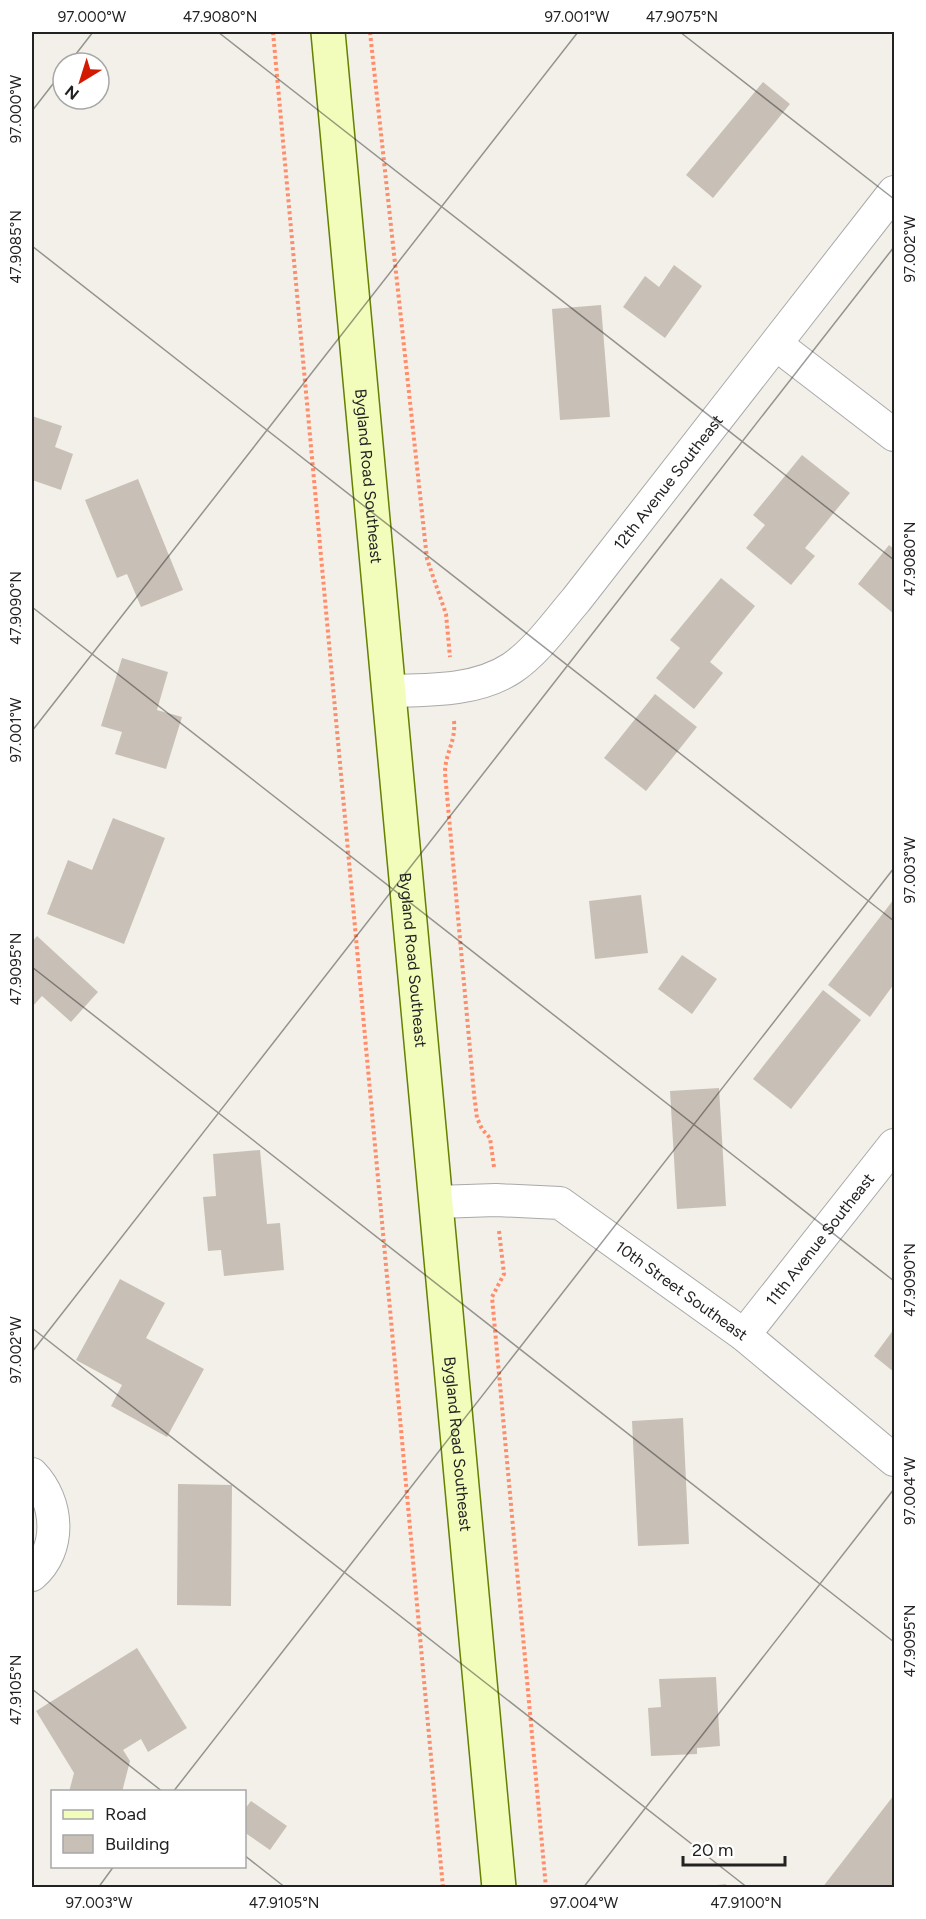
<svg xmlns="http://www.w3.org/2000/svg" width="926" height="1919" font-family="Figtree,sans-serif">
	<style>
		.building { fill: #c8c0b7 }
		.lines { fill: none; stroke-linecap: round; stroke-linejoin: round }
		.street-casing { stroke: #a9a9a9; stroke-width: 34 }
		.secondary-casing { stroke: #648100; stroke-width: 36 }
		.path { stroke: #ff8d6c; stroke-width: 4; stroke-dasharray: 3 3; stroke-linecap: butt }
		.street { stroke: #fff; stroke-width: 32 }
		.secondary { stroke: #f2fdbb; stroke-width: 33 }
		.ticks { fill: none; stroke: #222; stroke-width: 1.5; stroke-opacity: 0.45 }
		.labels { text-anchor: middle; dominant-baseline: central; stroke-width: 6; stroke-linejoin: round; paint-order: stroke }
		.street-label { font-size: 16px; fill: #222; stroke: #fff }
		.neatline { fill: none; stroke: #222; stroke-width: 2 }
		.ticks-label { font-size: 15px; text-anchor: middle; fill: #222 }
	</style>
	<rect width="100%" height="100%" fill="#f2f0e8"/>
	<path class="building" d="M763,82l27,22 -77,94 -27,-23z
		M674,265l28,21 -37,52 -42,-31 22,-31 14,11z
		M601,305l9,112 -50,3 -8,-111z
		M32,416l30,10 -7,21 18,7 -12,36 -29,-10z
		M802,455l48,38 -45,55 10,8 -24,29 -45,-37 19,-23 -12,-10z
		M138,479l45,111 -42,17 -14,-33 -10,4 -32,-78z
		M889,545l5,4v65l-36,-30z
		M721,578l34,28 -45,56 13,11 -29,36 -38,-31 24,-30 -10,-8z
		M122,658l46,14 -11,38 25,7 -16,52 -51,-15 7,-22 -21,-6z
		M655,694l42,33 -51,64 -42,-33z
		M113,818l52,20 -41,106 -77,-30 21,-54 24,10z
		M641,895l7,58 -53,6 -6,-58z
		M894,899v85l-24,33 -42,-32z
		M37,936l61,56 -27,30 -29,-26 -10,11v-65z
		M682,955l35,24 -25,35 -34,-25z
		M823,990l38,30 -70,89 -38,-30z
		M719,1088l7,118 -49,3 -7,-118z
		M260,1150l7,74 13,-1 4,47 -60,6 -3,-26 -13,1 -5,-54 13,-1 -3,-42z
		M120,1279l45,24 -19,35 58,31 -37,68 -56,-31 11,-21 -46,-25z
		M894,1329v43l-20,-16z
		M683,1418l6,126 -51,2 -6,-125z
		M178,1484l54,1 -1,121 -54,-1z
		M137,1648l50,80 -39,24 -7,-13 -18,11 7,11 -8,31h-53l5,-19 -38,-62z
		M716,1677l4,69 -23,2v6l-46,2 -3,-48 13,-1 -2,-28z
		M894,1795v88l-3,5h-69z
		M251,1801l36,25 -17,24 -26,-18v-22z
		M726,1884v4h-18v-2z"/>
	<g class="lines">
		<g class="street-casing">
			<g id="street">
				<path d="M777,345l117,90"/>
				<path id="s1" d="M390,691c41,-1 87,0 122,-23 25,-17 45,-46 64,-68l318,-408"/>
				<path id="s2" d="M437,1202l59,-2 64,3 184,132 150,125"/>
				<path id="s3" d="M744,1335l150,-190"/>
				<path d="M32,1474c27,28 30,75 0,101"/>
			</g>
		</g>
		<g class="secondary-casing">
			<g id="secondary">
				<path id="s4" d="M328,32l171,1856"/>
			</g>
		</g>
		<path class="path" d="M273,32l170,1856
			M370,32l57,527 19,55 4,43
			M454,721c2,21 -9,32 -9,52l29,321 3,24 5,11 8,9 4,29
			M499,1231l5,43 -12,23 54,591"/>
		<use href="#street" class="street"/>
		<use href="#secondary" class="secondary"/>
	</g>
	<path class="ticks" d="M218,32l676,528M680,32l214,167M69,63l24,-31M32,111l31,-40M32,246l862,675M32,607l862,674M32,731l546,-699M32,967l862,675M32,1328l716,560M32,1352l862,-1105M32,1689l131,103M173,1792l721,-924M244,1855l42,33M98,1888l16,-22M583,1888l311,-399"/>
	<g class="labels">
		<g class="street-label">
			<text stroke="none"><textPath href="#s4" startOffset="446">Bygland Road Southeast</textPath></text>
			<text stroke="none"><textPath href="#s1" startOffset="369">12th Avenue Southeast</textPath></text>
			<text stroke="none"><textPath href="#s4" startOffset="932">Bygland Road Southeast</textPath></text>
			<text stroke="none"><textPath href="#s3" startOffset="122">11th Avenue Southeast</textPath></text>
			<text stroke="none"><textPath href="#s2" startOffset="273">10th Street Southeast</textPath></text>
			<text stroke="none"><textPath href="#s4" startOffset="1418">Bygland Road Southeast</textPath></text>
		</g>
	</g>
	<rect width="926" height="1919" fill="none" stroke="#ffffff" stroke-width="66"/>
	<rect x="51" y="1790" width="195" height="78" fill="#ffffff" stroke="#a7a7a7" stroke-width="1.5"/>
	<rect x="63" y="1810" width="30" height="9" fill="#f2fdbb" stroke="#a7a7a7" stroke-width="1.5"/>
	<text x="105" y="1820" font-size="18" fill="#222222">Road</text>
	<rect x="63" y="1835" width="30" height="18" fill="#c8c0b7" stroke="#a7a7a7" stroke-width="1.5"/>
	<text x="105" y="1850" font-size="18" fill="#222222">Building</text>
	<g transform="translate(81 81) rotate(218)"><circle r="28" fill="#ffffff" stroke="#a7a7a7" stroke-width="1.5"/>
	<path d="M0-4.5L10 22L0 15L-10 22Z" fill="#d31900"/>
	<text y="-9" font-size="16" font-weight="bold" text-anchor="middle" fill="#222222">N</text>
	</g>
	<path d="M683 1856v9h102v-9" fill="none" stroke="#222222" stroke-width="3"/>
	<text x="692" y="1856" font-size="18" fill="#222222" stroke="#ffffff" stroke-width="4.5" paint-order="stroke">20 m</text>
	<rect x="33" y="33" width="860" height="1853" class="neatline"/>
	<g class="ticks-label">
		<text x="92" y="22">97.000°W</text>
		<text x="220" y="22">47.9080°N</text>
		<text x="577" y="22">97.001°W</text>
		<text x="682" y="22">47.9075°N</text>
		<text transform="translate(16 109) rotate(-90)" y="5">97.000°W</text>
		<text transform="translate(16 247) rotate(-90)" y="5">47.9085°N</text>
		<text transform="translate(910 249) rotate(-90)" y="5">97.002°W</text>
		<text transform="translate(910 559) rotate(-90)" y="5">47.9080°N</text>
		<text transform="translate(16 608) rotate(-90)" y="5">47.9090°N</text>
		<text transform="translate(16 730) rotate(-90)" y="5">97.001°W</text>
		<text transform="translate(910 870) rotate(-90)" y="5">97.003°W</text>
		<text transform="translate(16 969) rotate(-90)" y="5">47.9095°N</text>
		<text transform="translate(910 1280) rotate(-90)" y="5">47.9090°N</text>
		<text transform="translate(16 1350) rotate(-90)" y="5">97.002°W</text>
		<text transform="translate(910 1491) rotate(-90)" y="5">97.004°W</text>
		<text transform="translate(910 1641) rotate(-90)" y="5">47.9095°N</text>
		<text transform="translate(16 1690) rotate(-90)" y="5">47.9105°N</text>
		<text x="99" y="1908">97.003°W</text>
		<text x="284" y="1908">47.9105°N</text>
		<text x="584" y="1908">97.004°W</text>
		<text x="746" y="1908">47.9100°N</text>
	</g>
</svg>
